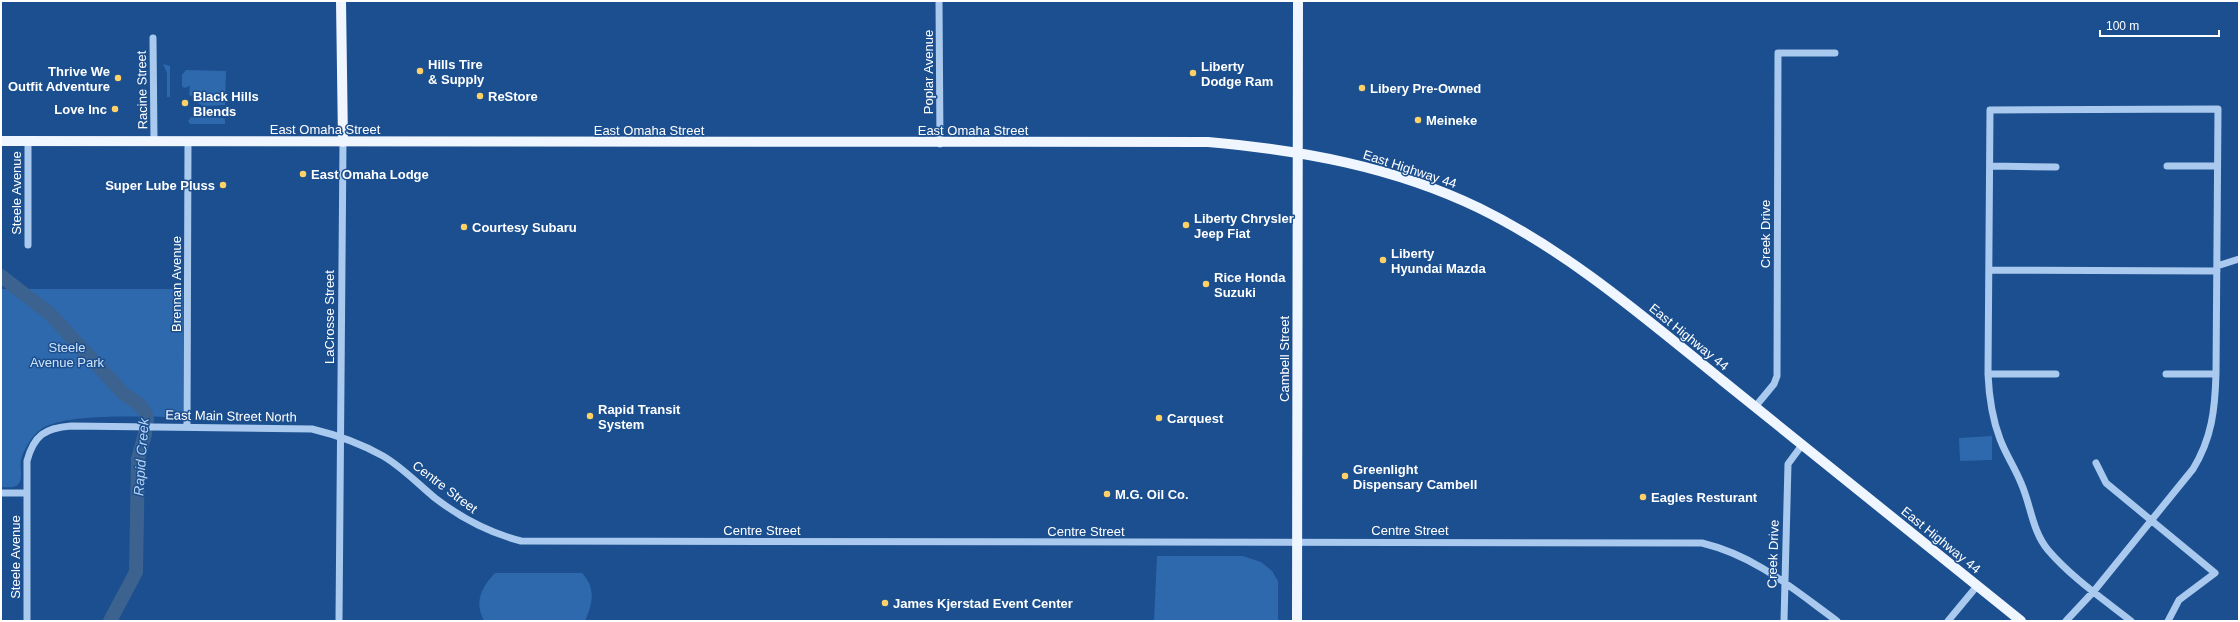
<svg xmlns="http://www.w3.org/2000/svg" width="2240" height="622" font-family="Arial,sans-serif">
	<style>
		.green { fill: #2e69ad }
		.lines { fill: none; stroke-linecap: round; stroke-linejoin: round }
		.river { stroke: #3c6290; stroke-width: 14 }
		.minor { stroke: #a9c9ee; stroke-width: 7 }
		.major { stroke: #f0f6ff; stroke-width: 10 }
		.poi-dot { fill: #ffd166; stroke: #1b4f8f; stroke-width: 1.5 }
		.labels { text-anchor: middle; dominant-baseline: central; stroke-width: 3; stroke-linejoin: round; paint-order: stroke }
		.poi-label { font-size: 13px; font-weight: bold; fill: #fff; stroke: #1b4f8f; text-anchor: start }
		.street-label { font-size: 13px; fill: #fff; stroke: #1b4f8f }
		.park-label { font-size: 13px; fill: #cfe3fa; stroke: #1b4f8f }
		.water-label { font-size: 14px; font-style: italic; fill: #b5d3f5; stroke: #1b4f8f }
	</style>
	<rect width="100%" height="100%" fill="#1b4f8f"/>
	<path class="green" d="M163,64l7,2v31h-3v-24z
		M186,70l40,1 -1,34 -21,1 -6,-3 -2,-5 -7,-3 1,-9 -6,2 -2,-2v-11z
		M191,117l31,1 3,1v5h-35l-2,-3z
		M1,289h182v124h-15l-1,4c-29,0 -105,-4 -127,13 -9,7 -16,19 -19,30 -2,8 4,21 -5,26 -4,2 -11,1 -15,1z
		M1992,436v24l-32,1 -1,-23z
		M1157,556h86l18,6 11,9 6,10v40h-124z
		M495,573h87c14,15 11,30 3,48h-101c-10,-19 -3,-33 11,-48z"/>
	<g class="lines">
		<path class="river" d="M1,276l49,38 74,80 15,10 6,8 2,7 -2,15 -7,25 -2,113 -26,49"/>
		<path class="minor" d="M939,1l1,143
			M153,38l1,103
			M1990,166l66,1
			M2167,166h50
			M28,245v-104
			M2217,266l22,-7
			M1990,270l227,1
			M1988,374h68
			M2166,374h50
			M1755,407l19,-23 3,-8 1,-323h57
			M187,427l1,-286
			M2096,463l10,20 109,90 -36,27 -11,21
			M1,493h25
			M27,621v-160c7,-26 18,-33 44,-35l241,3c25,6 48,14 71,27 19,11 35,28 52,42 26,20 55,35 86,43l1181,2c54,13 91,46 135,78
			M339,621l4,-479
			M1784,621l4,-157 14,-19
			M1948,621l29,-35
			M2066,621l28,-30 99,-122c19,-31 22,-60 23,-95l2,-265 -228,1 -2,264c1,23 4,44 12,65 6,16 15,29 21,44 10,22 11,48 27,67 23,27 55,49 83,71"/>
		<path class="major" d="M341,1l2,141
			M1,141l1207,1c93,8 186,25 271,66 90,44 166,110 244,173 100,80 199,160 298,240
			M1297,621l1,-620"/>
	</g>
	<g class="poi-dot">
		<circle cx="420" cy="71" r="4"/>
		<circle cx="1193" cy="73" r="4"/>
		<circle cx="118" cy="78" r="4"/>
		<circle cx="1362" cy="88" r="4"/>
		<circle cx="480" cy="96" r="4"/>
		<circle cx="185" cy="103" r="4"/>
		<circle cx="115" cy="109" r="4"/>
		<circle cx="1418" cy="120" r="4"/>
		<circle cx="303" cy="174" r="4"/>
		<circle cx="223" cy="185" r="4"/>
		<circle cx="1186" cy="225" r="4"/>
		<circle cx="464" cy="227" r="4"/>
		<circle cx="1383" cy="260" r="4"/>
		<circle cx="1206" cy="284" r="4"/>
		<circle cx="590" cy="416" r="4"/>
		<circle cx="1159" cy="418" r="4"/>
		<circle cx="1345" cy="476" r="4"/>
		<circle cx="1107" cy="494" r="4"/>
		<circle cx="1643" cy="497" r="4"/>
		<circle cx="885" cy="603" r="4"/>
	</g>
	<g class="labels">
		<g class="poi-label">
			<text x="428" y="64">Hills Tire<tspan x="428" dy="15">&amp; Supply</tspan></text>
			<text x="1201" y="66">Liberty<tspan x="1201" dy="15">Dodge Ram</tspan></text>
			<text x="110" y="71" text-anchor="end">Thrive We<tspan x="110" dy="15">Outfit Adventure</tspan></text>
			<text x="1370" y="88">Libery Pre-Owned</text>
			<text x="193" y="96">Black Hills<tspan x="193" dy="15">Blends</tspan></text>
			<text x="488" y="96">ReStore</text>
			<text x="107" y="109" text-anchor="end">Love Inc</text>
			<text x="1426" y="120">Meineke</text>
			<text x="311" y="174">East Omaha Lodge</text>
			<text x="215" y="185" text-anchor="end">Super Lube Pluss</text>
			<text x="1194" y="218">Liberty Chrysler<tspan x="1194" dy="15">Jeep Fiat</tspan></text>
			<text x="472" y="227">Courtesy Subaru</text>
			<text x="1391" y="253">Liberty<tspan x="1391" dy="15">Hyundai Mazda</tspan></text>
			<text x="1214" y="277">Rice Honda<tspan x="1214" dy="15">Suzuki</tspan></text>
			<text x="598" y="409">Rapid Transit<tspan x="598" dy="15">System</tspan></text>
			<text x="1167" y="418">Carquest</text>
			<text x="1353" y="469">Greenlight<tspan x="1353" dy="15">Dispensary Cambell</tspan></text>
			<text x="1115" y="494">M.G. Oil Co.</text>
			<text x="1651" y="497">Eagles Resturant</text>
			<text x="893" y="603">James Kjerstad Event Center</text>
		</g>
		<g class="street-label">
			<text transform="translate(928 72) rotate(-90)">Poplar Avenue</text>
			<text transform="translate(142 90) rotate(-91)">Racine Street</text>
			<text x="325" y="129">East Omaha Street</text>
			<text x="649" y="130">East Omaha Street</text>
			<text x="973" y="130">East Omaha Street</text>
			<text transform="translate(1410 169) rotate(18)">East Highway 44</text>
			<text transform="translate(16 193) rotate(-90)">Steele Avenue</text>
			<text transform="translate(1765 234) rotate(-90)">Creek Drive</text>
			<text transform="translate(176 284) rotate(-90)">Brennan Avenue</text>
			<text transform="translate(329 317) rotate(-90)">LaCrosse Street</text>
			<text transform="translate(1689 337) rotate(39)">East Highway 44</text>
			<text transform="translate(1284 359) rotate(-90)">Cambell Street</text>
			<text transform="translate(231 416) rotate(1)">East Main Street North</text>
			<text transform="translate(445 487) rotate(37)">Centre Street</text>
			<text x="762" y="530">Centre Street</text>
			<text x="1410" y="530">Centre Street</text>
			<text x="1086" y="531">Centre Street</text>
			<text transform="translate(1941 540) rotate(39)">East Highway 44</text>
			<text transform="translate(1773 554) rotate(-88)">Creek Drive</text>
			<text transform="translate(15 557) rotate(-90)">Steele Avenue</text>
		</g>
		<g class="park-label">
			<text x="67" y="347">Steele<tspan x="67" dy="15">Avenue Park</tspan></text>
		</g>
		<g class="water-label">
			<text transform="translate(141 457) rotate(-86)">Rapid Creek</text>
		</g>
	</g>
	<rect width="2240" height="622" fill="none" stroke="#ffffff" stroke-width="4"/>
	<path d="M2100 30v6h119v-6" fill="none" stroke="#ffffff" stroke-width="2"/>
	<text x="2106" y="30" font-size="12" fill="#ffffff" stroke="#1b4f8f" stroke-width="3" paint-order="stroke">100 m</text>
</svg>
